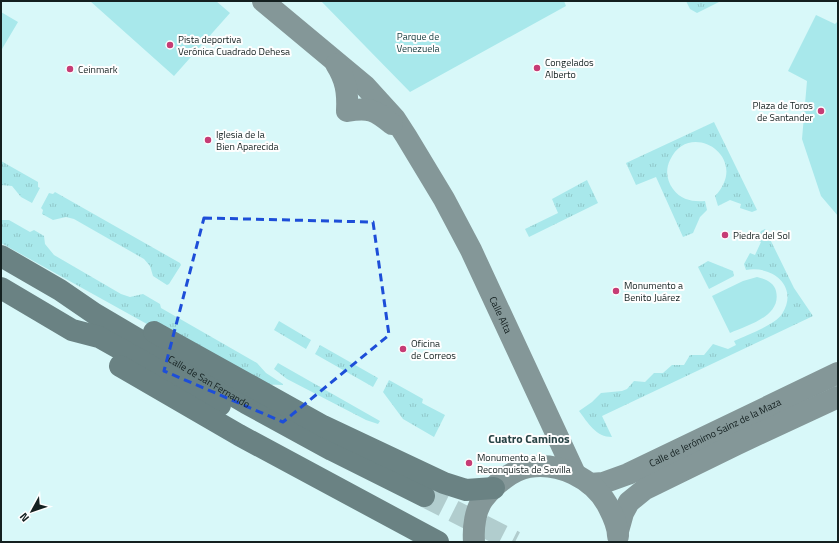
<svg xmlns="http://www.w3.org/2000/svg" width="839" height="543" font-family="'Titillium Web',sans-serif">
	<style>
		.grass { fill: url(#grass-tufts) }
		.park { fill: #a8e8eb }
		.lines { fill: none; stroke-linecap: round; stroke-linejoin: round }
		.primary-tunnel { stroke: #b1cdce; stroke-width: 22; stroke-dasharray: 22 11; stroke-linecap: butt }
		.secondary { stroke: #849798; stroke-width: 22 }
		.primary { stroke: #6a8283; stroke-width: 22 }
		.marked { fill: none; stroke: #1d4ed8; stroke-width: 3; stroke-dasharray: 8 5; stroke-linejoin: round }
		.poi-dot { fill: #c63c75; stroke: #fefefe; stroke-width: 1.5 }
		.labels { text-anchor: middle; dominant-baseline: central; stroke-width: 4; stroke-linejoin: round; paint-order: stroke }
		.park-label { font-size: 10px; fill: #153a3c; stroke: #fefefe }
		.poi-label { font-size: 10px; fill: #142020; stroke: #fefefe; text-anchor: start }
		.street-label { font-size: 10px; fill: #142020; stroke: #fefefe }
		.quarter-label { font-size: 12px; font-weight: bold; fill: #274244; stroke: #fefefe }
	</style>
	<defs>
		<pattern id="grass-tufts" width="24" height="20" patternUnits="userSpaceOnUse"><rect width="24" height="20" fill="#a8e8eb"/><path d="M3 7l-1-3M5 7V3M7 7l1-3M15 17l-1-3M17 17v-4M19 17l1-3" fill="none" stroke="#90c7c9"/></pattern>
	</defs>
	<rect width="100%" height="100%" fill="#d8f8f9"/>
	<path class="grass" d="M686,1h35l-24,12 -7,-4z
		M714,122l43,88 -5,2 -12,-4 1,-4 -11,-4 -12,6 -3,-10c37,-39 -26,-78 -45,-36 -5,10 -3,21 3,29 8,11 20,13 32,12l2,9 -7,7 -7,16 -10,4 -27,-60 -20,8 -10,-22z
		M1,161l37,21v5l2,1 -8,15 -11,-6 -9,-11 -11,-1z
		M587,180l11,23 -69,34 -4,-8 33,-16 -6,-14z
		M55,192l125,71 1,2 -12,19 -2,1 -14,-9 -3,-10 -6,-7 -70,-40 -8,-2 -13,3 -11,-6 1,-4 -2,-2 8,-15 4,1z
		M1,220h8l21,12 4,-2 10,6 1,8 9,11 67,39 9,3 13,-3 17,10 1,4 96,55 9,10 17,11v1l-28,-1 -254,-141z
		M765,229l29,59 19,28 -211,100 10,21c-16,0 -24,-14 -33,-26l13,-9 9,-9 21,-2 5,-2 7,-8 11,1 9,-9h9l9,-8h12l6,-10h14l9,-11 15,5 8,-4 -2,-4c13,-6 41,-16 48,-27 17,-26 -8,-49 -36,-44l-2,-6 6,-11 5,2 6,-13 -4,-2 4,-9z
		M708,261l25,10 1,5 -25,13 -11,-22z
		M279,321l32,19 -5,9 -32,-19z
		M320,345l58,33 -5,9 -58,-33z
		M278,363l102,58 -2,3 -12,-4 -79,-41 -13,-10z
		M389,380l34,19 -1,4 23,12 -11,22 -31,-18 -20,-27z"/>
	<path class="park" d="M90,1h126l14,12 -56,63z
		M321,1h243l2,5 -156,86z
		M1,12l17,10 -16,27h-1z
		M816,15l19,9 3,-3v195l-17,-20 -19,-57 5,-58 -19,-10z
		M757,277c8,2 17,5 19,14 6,25 -28,34 -46,42l-18,-37 31,-15z"/>
	<g class="lines">
		<path class="primary-tunnel" d="M424,496l91,46"/>
		<g class="secondary">
			<path id="s1" d="M263,1l102,85 30,33 11,17 38,63 27,51 104,224"/>
			<path d="M336,64c10,16 12,28 11,47 22,-4 28,-1 45,13"/>
			<path id="s2" d="M590,484l13,-1 25,-9 210,-101"/>
			<path d="M618,531l5,-18 6,-11 16,-13 92,-45 101,-47"/>
			<path d="M474,542c-1,-14 1,-33 10,-44 10,-13 28,-28 45,-31 30,-5 63,11 78,37 5,10 11,20 11,32"/>
		</g>
		<g class="primary">
			<path id="s3" d="M1,256l59,34 35,24 151,89 86,47 92,46"/>
			<path d="M1,288l71,42 27,7 121,68"/>
			<path d="M154,332l169,94 121,57 22,7 28,-2"/>
			<path d="M120,366l119,69 199,107"/>
		</g>
	</g>
	<path class="marked" d="M204,218l169,4 16,113 -106,87 -119,-51z"/>
	<g class="poi-dot">
		<circle cx="170" cy="45" r="4"/>
		<circle cx="537" cy="68" r="4"/>
		<circle cx="70" cy="69" r="4"/>
		<circle cx="821" cy="111" r="4"/>
		<circle cx="208" cy="140" r="4"/>
		<circle cx="725" cy="235" r="4"/>
		<circle cx="616" cy="291" r="4"/>
		<circle cx="403" cy="349" r="4"/>
		<circle cx="469" cy="463" r="4"/>
	</g>
	<g class="labels">
		<g class="park-label">
			<text x="418" y="36">Parque de<tspan x="418" dy="12">Venezuela</tspan></text>
		</g>
		<g class="poi-label">
			<text x="178" y="39">Pista deportiva<tspan x="178" dy="12">Verónica Cuadrado Dehesa</tspan></text>
			<text x="545" y="62">Congelados<tspan x="545" dy="12">Alberto</tspan></text>
			<text x="78" y="69">Ceinmark</text>
			<text x="813" y="105" text-anchor="end">Plaza de Toros<tspan x="813" dy="12">de Santander</tspan></text>
			<text x="216" y="134">Iglesia de la<tspan x="216" dy="12">Bien Aparecida</tspan></text>
			<text x="733" y="235">Piedra del Sol</text>
			<text x="624" y="285">Monumento a<tspan x="624" dy="12">Benito Juárez</tspan></text>
			<text x="411" y="343">Oficina<tspan x="411" dy="12">de Correos</tspan></text>
			<text x="477" y="457">Monumento a la<tspan x="477" dy="12">Reconquista de Sevilla</tspan></text>
		</g>
		<g class="street-label">
			<text stroke="none"><textPath href="#s1" startOffset="400">Calle Alta</textPath></text>
			<text stroke="none"><textPath href="#s3" startOffset="243">Calle de San Fernando</textPath></text>
			<text stroke="none"><textPath href="#s2" startOffset="136">Calle de Jerónimo Sainz de la Maza</textPath></text>
		</g>
		<g class="quarter-label">
			<text x="529" y="438">Cuatro Caminos</text>
		</g>
	</g>
	<rect width="839" height="543" fill="none" stroke="#142020" stroke-width="4"/>
	<g transform="translate(32 511) rotate(230)" stroke="#fefefe" stroke-width="3" paint-order="stroke">
	<path d="M0-3L7 15L0 10L-7 15Z" fill="#142020"/>
	<text y="-6" font-size="11" font-weight="bold" text-anchor="middle" fill="#142020">N</text>
	</g>
</svg>
